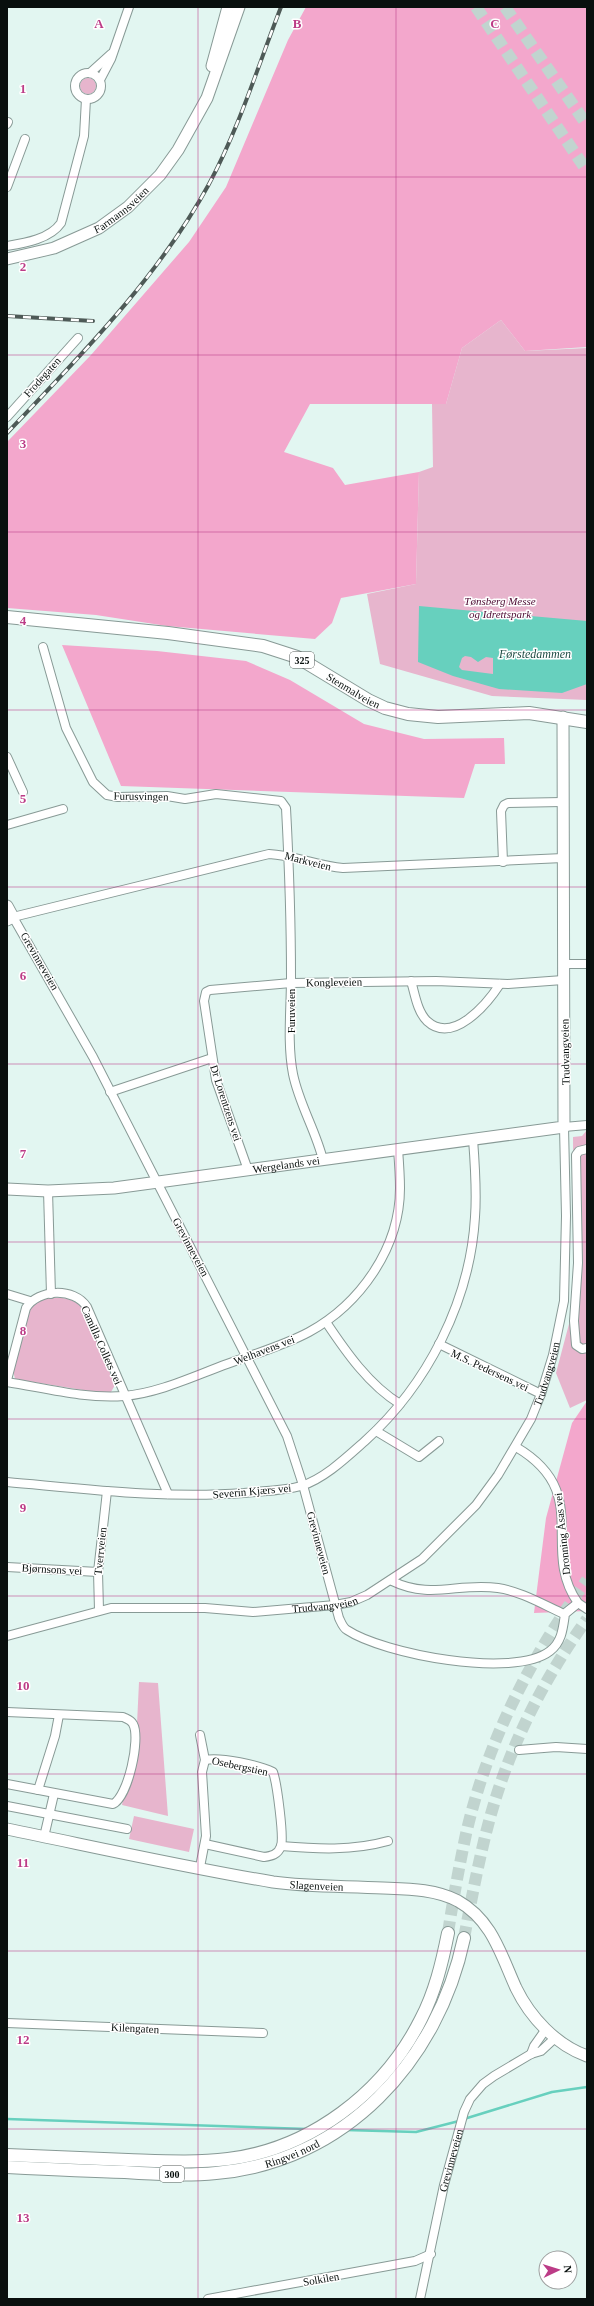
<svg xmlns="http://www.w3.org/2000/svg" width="594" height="2306" font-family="Georgia,serif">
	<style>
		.green { fill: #e7b5cd }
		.forest { fill: #f3a7cc }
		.water { fill: #67d0be; fill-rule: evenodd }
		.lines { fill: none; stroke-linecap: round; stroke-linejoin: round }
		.stream { stroke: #67d0be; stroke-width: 2.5 }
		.primary-tunnel { stroke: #c1d4cf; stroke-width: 12; stroke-dasharray: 12 6; stroke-linecap: butt }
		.minor-casing { stroke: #889a96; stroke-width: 10 }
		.secondary-casing { stroke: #889a96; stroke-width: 13 }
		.primary-casing { stroke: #889a96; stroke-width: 14 }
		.minor { stroke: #fff; stroke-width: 8 }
		.secondary { stroke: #fff; stroke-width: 11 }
		.primary { stroke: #fff; stroke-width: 12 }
		.rail-casing { stroke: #4e5a57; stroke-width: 4 }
		.rail { stroke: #fff; stroke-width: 2.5; stroke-dasharray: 8; stroke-linecap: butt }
		.grid { fill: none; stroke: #bc3c87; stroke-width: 1; stroke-opacity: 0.55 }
		.labels { text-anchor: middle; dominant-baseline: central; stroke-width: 3; stroke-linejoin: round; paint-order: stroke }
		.shield { fill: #fff; stroke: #535856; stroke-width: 1 }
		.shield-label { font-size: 10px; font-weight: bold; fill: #09100e }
		.street-label { font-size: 11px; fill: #09100e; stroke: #fff }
		.park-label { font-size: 11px; font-style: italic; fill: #4d0b33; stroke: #fff }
		.water-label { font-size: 12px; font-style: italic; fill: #1e4c44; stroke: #fff }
		.grid-label { font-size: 13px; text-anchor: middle; font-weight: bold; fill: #bc3c87; stroke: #fff; stroke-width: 3; stroke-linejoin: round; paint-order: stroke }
	</style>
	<rect width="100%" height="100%" fill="#e2f6f1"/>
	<path class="green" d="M80 86a8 8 0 1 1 16 0a8 8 0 1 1-16 0Z
		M501,320l24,31 62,-3v352l-95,-4 -112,-32 -13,-70 49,-10 3,-112 14,-5 -1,-63h14l16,-56z
		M587,1130v270l-17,8 -14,-35 13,-49 5,-38 -1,-149 9,-1z
		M42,1298c19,0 28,-3 42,11l31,76 -4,7h-16l-80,-13 -2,-9 16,-60 4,-6z
		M139,1682l19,1 10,133 -46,-11 15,-81z
		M134,1816l60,13 -5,23 -60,-13z"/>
	<path class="forest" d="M306,7h281v340l-62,4 -24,-31 -39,28 -16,56h-136l-26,48 49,16 12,17 74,-13 -3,112 -75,14 -9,25 -17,16 -148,-13 -71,-11 -89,-7v-166l84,-87 98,-113 37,-55 62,-147z
		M62,645l95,6 89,10 44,19 74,44 60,15 80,-1 1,26h-30l-11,34 -343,-12z
		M587,1401v210l-53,2 12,-95 26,-95z"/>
	<path class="water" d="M419,606l168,15v63l-25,9 -63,-4 -46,-13 -35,-14zM465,656l6,1 7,5 8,-5 7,1v16l-31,-4 -3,-3 3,-9z"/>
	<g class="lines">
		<path class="stream" d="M7,2119l300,10
			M464,2119l88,-27 35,-5
			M346,2130l70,2 43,-11"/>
		<path class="primary-tunnel" d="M476,7l111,164
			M505,7l82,118
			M448,1933c5,-33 11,-66 18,-99 21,-92 65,-178 121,-254
			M464,1938c10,-51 19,-103 36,-153 20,-59 50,-115 87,-166"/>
		<g class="minor-casing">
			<g id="minor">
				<circle cx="88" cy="86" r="13"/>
				<path d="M90,73l21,-19"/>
				<path d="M100,80l11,-21 18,-52"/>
				<path d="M7,124l1,-2"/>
				<path d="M7,187l18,-48"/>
				<path d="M7,246c18,-3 43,-7 54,-23l23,-87 2,-37"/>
				<path d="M7,417l71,-79"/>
				<path d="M43,647l23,81 27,54 14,13 11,2 49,-1 18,3 31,-5 65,7 5,7c3,56 5,113 5,169 0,32 -4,66 2,97 6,30 23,57 30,86"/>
				<path d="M7,757l16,35"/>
				<path d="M7,825l56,-16"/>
				<path d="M503,862l-2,-51 3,-6 4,-2 54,-1"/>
				<path d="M563,964h24"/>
				<path d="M411,981c4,13 6,30 16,40 26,24 60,-17 73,-37"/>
				<path d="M110,1092l102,-34"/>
				<path d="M587,1149l-8,2 -3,4 2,108 -4,58 2,24 6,4 5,-1"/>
				<path d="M248,1170l-32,-90 -12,-79 2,-9 4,-2 81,-7 145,-2 72,3 55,-4"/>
				<path d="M48,1191l3,103"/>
				<path d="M7,1294l23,7"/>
				<path d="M326,1322c20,30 43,63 74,82"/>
				<path d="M439,1344l102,50"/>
				<path d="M7,1380l19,-72c12,-19 48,-21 61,-1l81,187"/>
				<path d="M7,1382c38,6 78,17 117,14 35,-3 70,-20 103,-32 27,-10 56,-18 82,-32 51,-28 91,-84 91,-144 0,-13 -1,-26 -2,-39"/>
				<path d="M376,1431l43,26 20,-16"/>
				<path d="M516,1447c78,46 23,101 62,156l-13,11c-2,14 -3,28 -15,37 -36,28 -167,3 -203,-21 -4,-2 -6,-8 -8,-12l-36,-133 -16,-49 -194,-379 -80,-140 256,-63c25,1 49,12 74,14l220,-10"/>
				<path d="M7,1482c79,7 158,17 237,11 19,-2 39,-2 57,-7 23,-7 46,-29 64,-45 62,-56 105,-139 110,-224 2,-26 0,-52 -2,-78"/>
				<path d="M7,1567l91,5"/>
				<path d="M392,1581c39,19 67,1 106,7 22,3 46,17 66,26l14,-11 9,6"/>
				<path d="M99,1610l-1,-38 9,-81"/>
				<path id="s1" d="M7,1636l104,-28h94l48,4 82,-7 16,-3 16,-7 55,-36 54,-54 22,-30 33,-56 10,-25 12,-39 11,-54 2,-85 -2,-89 23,-2"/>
				<path d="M7,1712l116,5c4,2 8,3 10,7 8,14 -5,73 -20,80l-106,-20"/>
				<path d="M519,1750l37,-3 31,2"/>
				<path d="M38,1790l17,-54 4,-21"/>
				<path d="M7,1806l120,23"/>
				<path d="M44,1837l10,-43"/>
				<path d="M205,1844l59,13c7,-1 14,-2 17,-11 3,-9 -4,-63 -8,-74 -14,-7 -52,-15 -68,-12"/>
				<path d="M281,1846c36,3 71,5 107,-5"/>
				<path d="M200,1867l6,-31 -4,-64 3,-12 -5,-25"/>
				<path d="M7,2023l256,10"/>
				<path d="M531,2054l3,-8 12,-17"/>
				<path d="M208,2299l207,-38 16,-7"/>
				<path id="s2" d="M420,2299l24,-114 20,-73 6,-13 13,-15 11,-8 37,-22 10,-3 14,-13"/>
			</g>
		</g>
		<g class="secondary-casing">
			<g id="secondary">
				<path d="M212,66l16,-59"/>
				<path id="s3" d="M7,259l47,-11 45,-20 29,-21 32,-32 18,-25 29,-52 32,-91"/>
				<path d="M7,906l6,11 -6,3"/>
				<path id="s4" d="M7,1189l41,2 66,-3 450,-61 -1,-410"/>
				<path id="s5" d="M7,1829c88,18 177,38 266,53 36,5 73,4 110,6 25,1 52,1 75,13 34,19 43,54 58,87 14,29 40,57 71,68"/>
			</g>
		</g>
		<g class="primary-casing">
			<g id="primary">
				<path id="s6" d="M7,617l161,16 95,13 34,11 71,43 17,8 23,6 30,3 91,-4 58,9"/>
				<path d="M7,2155c40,2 81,3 121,5 33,1 67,3 100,-1 82,-10 156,-66 193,-140 14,-27 21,-56 27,-86"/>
				<path id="s7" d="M7,2167c39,2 79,4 118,5 30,2 61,4 91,1 129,-11 222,-112 248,-235"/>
			</g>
		</g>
		<use href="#minor" class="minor"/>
		<use href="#secondary" class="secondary"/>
		<use href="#primary" class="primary"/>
		<g class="rail-casing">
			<path id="rail" d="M7,316l86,5
				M7,433c73,-77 151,-155 202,-249 30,-56 49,-118 72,-177"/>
		</g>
		<use href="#rail" class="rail"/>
	</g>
	<path class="grid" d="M198,7v2292M396,7v2292M7,177h580M7,355h580M7,532h580M7,710h580M7,887h580M7,1064h580M7,1242h580M7,1419h580M7,1596h580M7,1774h580M7,1951h580M7,2129h580"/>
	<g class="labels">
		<g class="shield">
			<rect x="290" y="652" width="24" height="16" rx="3"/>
			<rect x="160" y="2166" width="24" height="16" rx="3"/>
		</g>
		<g class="shield-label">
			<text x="302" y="660">325</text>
			<text x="172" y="2174">300</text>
		</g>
		<g class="street-label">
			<text stroke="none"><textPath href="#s3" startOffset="126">Farmannsveien</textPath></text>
			<text transform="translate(42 377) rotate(-48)">Frodegaten</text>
			<text stroke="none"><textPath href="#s6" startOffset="359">Stenmalveien</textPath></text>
			<text transform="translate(141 796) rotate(1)">Furusvingen</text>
			<text transform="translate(308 861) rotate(14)">Markveien</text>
			<text transform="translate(40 961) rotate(60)">Grevinneveien</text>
			<text transform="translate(334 982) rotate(-1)">Kongleveien</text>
			<text transform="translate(291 1011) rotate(-90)">Furuveien</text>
			<text transform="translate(565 1052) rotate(-91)">Trudvangveien</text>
			<text transform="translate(226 1103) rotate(72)">Dr Lorentzens vei</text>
			<text stroke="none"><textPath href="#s4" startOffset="281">Wergelands vei</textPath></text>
			<text transform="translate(191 1247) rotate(62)">Grevinneveien</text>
			<text transform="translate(102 1345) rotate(66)">Camilla Collets vei</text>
			<text transform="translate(264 1350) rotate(-21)">Welhavens vei</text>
			<text transform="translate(490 1370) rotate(25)">M.S. Pedersens vei</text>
			<text stroke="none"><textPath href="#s1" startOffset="658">Trudvangveien</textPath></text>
			<text transform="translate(252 1491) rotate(-5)">Severin Kjærs vei</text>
			<text transform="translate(562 1534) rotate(-96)">Dronning Åsas vei</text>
			<text transform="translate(319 1543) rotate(75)">Grevinneveien</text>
			<text transform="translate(100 1551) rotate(-84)">Tverrveien</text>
			<text transform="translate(52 1569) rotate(3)">Bjørnsons vei</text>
			<text stroke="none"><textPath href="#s1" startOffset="322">Trudvangveien</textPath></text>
			<text transform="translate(240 1766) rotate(12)">Osebergstien</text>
			<text stroke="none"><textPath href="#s5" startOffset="315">Slagenveien</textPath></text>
			<text transform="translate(135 2028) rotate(3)">Kilengaten</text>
			<text stroke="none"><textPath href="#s7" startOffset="288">Ringvei nord</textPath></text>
			<text stroke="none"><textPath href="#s2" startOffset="142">Grevinneveien</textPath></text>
			<text transform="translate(321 2279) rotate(-10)">Solkilen</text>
		</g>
		<g class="park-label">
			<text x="500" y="601">Tønsberg Messe<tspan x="500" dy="13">og Idrettspark</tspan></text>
		</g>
		<g class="water-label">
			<text x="535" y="654">Førstedammen</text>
		</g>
	</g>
	<g class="grid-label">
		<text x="99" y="28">A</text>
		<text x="297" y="28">B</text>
		<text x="495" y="28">C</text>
		<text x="23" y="93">1</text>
		<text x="23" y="271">2</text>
		<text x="23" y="448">3</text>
		<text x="23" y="625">4</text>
		<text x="23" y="803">5</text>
		<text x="23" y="980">6</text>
		<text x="23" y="1158">7</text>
		<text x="23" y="1335">8</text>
		<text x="23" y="1512">9</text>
		<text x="23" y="1690">10</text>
		<text x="23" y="1867">11</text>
		<text x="23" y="2044">12</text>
		<text x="23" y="2222">13</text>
	</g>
	<rect width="594" height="2306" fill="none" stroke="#09100e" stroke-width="16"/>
	<g transform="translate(558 2270) rotate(86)"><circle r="19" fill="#ffffff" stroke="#9d9f9f"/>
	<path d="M0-3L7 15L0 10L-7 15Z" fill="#bc3c87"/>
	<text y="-6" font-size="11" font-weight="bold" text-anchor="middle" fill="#09100e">N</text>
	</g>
</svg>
